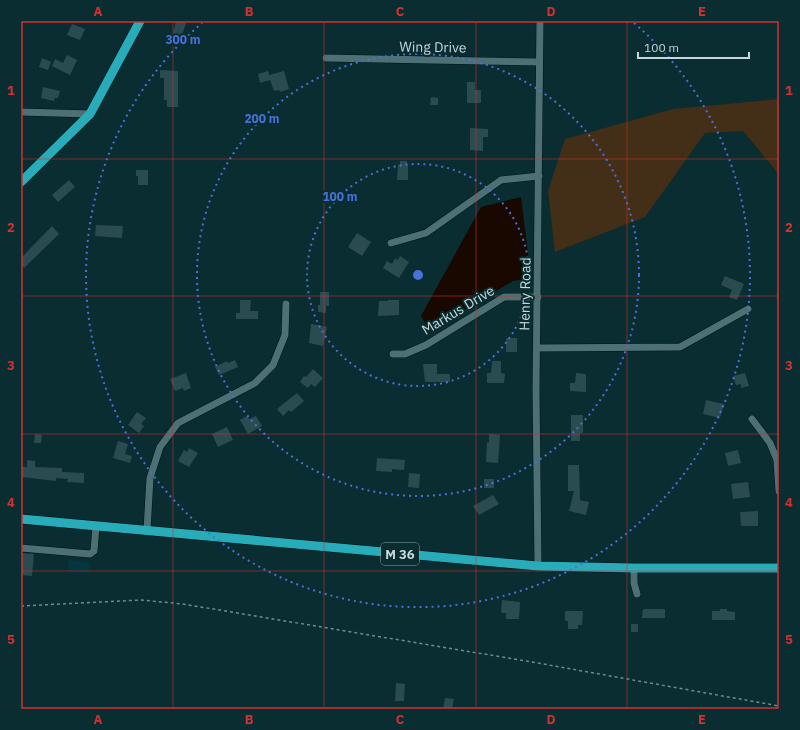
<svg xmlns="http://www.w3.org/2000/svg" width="800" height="730" font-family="'IBM Plex Sans',sans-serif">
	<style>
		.built { fill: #04373d }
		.green { fill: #432e17 }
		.water { fill: #190800 }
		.building { fill: #2a4c51 }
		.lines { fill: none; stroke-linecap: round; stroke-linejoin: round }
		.minor-casing { stroke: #001417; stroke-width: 8 }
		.major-casing { stroke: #001417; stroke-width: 10 }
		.path { stroke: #718b8f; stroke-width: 1.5; stroke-dasharray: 3 3; stroke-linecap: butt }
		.minor { stroke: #4d7074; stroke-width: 7 }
		.major { stroke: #29acb9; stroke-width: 9 }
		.grid { fill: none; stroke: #d53131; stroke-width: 1; stroke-opacity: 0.55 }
		.ring { fill: none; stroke: #4871d9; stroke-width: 2; stroke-dasharray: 2 4 }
		.labels { text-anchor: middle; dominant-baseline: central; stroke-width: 4; stroke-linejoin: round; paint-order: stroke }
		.shield { fill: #092d31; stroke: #8ea5a9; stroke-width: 1 }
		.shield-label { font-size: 13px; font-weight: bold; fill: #c7d9dc }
		.street-label { font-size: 14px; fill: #c7d9dc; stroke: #092d31 }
		.centre { fill: #4871d9; stroke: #092d31; stroke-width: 2 }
		.ring-label { font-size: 12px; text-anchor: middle; font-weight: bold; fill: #4871d9; stroke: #092d31; stroke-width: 4; stroke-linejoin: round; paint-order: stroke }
		.neatline { fill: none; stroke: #d53131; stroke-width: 1.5 }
		.grid-label { font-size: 13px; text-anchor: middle; font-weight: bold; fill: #d53131 }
	</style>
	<rect width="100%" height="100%" fill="#092d31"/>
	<path class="built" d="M69,560l21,3 -1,10 -22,-2z"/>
	<path class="green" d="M779,99v72l-2,1 -34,-41 -38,2 -60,84 -90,35 -7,-61 17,-52 108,-30z"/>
	<path class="water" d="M521,197l10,81 -18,3 -83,49 -9,-14 60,-109z"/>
	<path class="building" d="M176,21l10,2 -7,22 -8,-3z
		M72,24l13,5 -5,11 -13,-5z
		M67,55l10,5 -7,15 -18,-9 3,-7 8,4z
		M42,58l9,4 -3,8 -9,-3z
		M160,70l18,1v36h-11v-7h-3v-22h-4z
		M268,71l1,4 15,-4 5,18 -9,3 -1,-2 -5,1 -4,-11 -10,3 -2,-9z
		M467,82h8v8h6v13h-14z
		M43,87l17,4 -2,7h-3l-1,3 -13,-3z
		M431,97l7,1v7h-8z
		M470,128l18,1v8h-5v14l-13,-1z
		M400,161h7v4l1,1v14h-11l1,-15h2z
		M136,170h12v15h-10v-9h-2z
		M69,180l6,7 -17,15 -6,-7z
		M96,225l27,1 -1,12 -27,-2z
		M52,226l7,8 -35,34 -3,-3v-7z
		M357,233l14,9 -9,14 -14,-9z
		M400,256l9,6 -10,16 -16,-10 4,-7 5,3 3,-6 3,2z
		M725,276l19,8 -7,16 -8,-3 3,-7 -11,-5z
		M320,292h9v14h-3v7l-8,-1v-7h2z
		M240,300h11l-1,11h8v8h-22v-6h4z
		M388,300h11v15l-21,1 1,-15h9z
		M311,324l16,3 -4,19 -14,-3z
		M506,338h11v14h-11z
		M235,360l3,7 -19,8 -4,-8 12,-6 1,2z
		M492,361h9v12l4,1 -1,9h-17v-10h4z
		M423,364h14v10h13v8h-25z
		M313,369l10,9 -8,9 -4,-3 -3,4 -8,-6 4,-6 2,1z
		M186,373l5,15 -7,3 -1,-3 -8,3 -5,-12z
		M576,373l10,1v18l-16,-1v-8h5z
		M745,373l4,13 -8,2v-4l-5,1 -3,-9z
		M297,393l7,8 -13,11 -2,-2 -6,6 -6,-7z
		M706,400l18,4 -4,14 -17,-4z
		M137,412l9,6 -5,6 3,2 -5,7 -11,-8z
		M571,415h12v18h-3v8h-9z
		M247,416l2,3 7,-3 6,10 -14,8 -8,-14z
		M227,427l6,13 -15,7 -6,-13z
		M35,434l7,1 -1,8h-7z
		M489,434l11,1 -2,28 -12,-1 1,-20 2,1z
		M118,441l10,3 -3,10 7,2 -2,7 -17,-5z
		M189,448l9,5 -9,14 -11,-6 6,-11 3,2z
		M738,450l3,13 -13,3 -3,-13z
		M377,458l28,2 -1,10 -12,-1v3l-16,-1z
		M27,460l8,1v6l27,1v4l22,1v10l-17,-1 1,-3 -12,-1v3l-35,-4v-10h6z
		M568,465h11l1,35 9,2 -3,13 -17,-4 5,-20h-6z
		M409,473l11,1 -1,14 -11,-1z
		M484,479h10v9h-10z
		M748,482l2,15 -17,2 -2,-15z
		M493,495l6,9 -20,11 -6,-9z
		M758,511v15h-17l-1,-14z
		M21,553l13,1 -2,22 -11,-1z
		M502,600l18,2 -1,17h-13v-6h-5z
		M643,609h22v9h-23z
		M720,609h7v2l8,1v8h-23v-9h8z
		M565,611h18l-1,14h-4v4h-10v-8h-3z
		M631,624h7v8h-7z
		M396,683l9,1 -1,17h-9z
		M445,698l9,1 -2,10h-9z"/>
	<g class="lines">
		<g class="minor-casing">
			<path id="minor" d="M326,58l212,4
				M21,112l69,2
				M391,243l35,-10 75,-53 38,-4
				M537,348l143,-1 68,-38
				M393,354h12l21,-9 78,-48h34
				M752,419l18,24 7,17 2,31
				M147,530l3,-52 10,-31 18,-24 77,-40 18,-18 12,-30 1,-31
				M21,548l69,6 4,-3 2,-25
				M538,566l-2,-176 4,-369
				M634,568v15l3,11"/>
		</g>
		<g class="major-casing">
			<path id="major" d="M21,182l69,-68 50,-93
				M21,519l517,47 96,2h145"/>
		</g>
		<path class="path" d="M21,606l120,-6 42,4 349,58 247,44"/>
		<use href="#minor" class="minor"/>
		<use href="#major" class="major"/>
	</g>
	<path class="grid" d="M173,21v688M324,21v688M476,21v688M627,21v688M21,159h758M21,296h758M21,434h758M21,571h758"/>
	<g class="ring">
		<circle cx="418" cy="275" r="111"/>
		<circle cx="418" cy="275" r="221"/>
		<path d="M634 23A332 332 0 1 1 202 23"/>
	</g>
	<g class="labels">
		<rect class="shield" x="381" y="543" width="38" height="22" rx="3"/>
		<g class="shield-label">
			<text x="400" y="554">M 36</text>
		</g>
		<g class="street-label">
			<text transform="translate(433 47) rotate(1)">Wing Drive</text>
			<text transform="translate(525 294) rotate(-89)">Henry Road</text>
			<text transform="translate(458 310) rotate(-31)">Markus Drive</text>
		</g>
	</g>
	<circle cx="418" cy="275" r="6" class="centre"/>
	<g class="ring-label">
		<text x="183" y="44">300 m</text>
		<text x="262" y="123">200 m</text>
		<text x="340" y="201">100 m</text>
	</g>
	<rect width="800" height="730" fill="none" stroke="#092d31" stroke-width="44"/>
	<path d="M638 52v6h111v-6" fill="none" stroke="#c7d9dc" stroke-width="2"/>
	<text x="644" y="52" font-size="12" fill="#c7d9dc" stroke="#092d31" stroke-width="3" paint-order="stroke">100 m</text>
	<rect x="22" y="22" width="756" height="686" class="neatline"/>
	<g class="grid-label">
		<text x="98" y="16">A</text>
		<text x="249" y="16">B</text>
		<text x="400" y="16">C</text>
		<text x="551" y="16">D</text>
		<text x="702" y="16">E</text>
		<text x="11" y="95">1</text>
		<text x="789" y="95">1</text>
		<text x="11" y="232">2</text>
		<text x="789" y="232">2</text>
		<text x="11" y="370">3</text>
		<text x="789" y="370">3</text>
		<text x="11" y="507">4</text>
		<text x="789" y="507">4</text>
		<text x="11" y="644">5</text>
		<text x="789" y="644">5</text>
		<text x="98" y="724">A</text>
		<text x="249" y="724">B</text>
		<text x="400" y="724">C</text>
		<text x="551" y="724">D</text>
		<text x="702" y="724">E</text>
	</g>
</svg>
